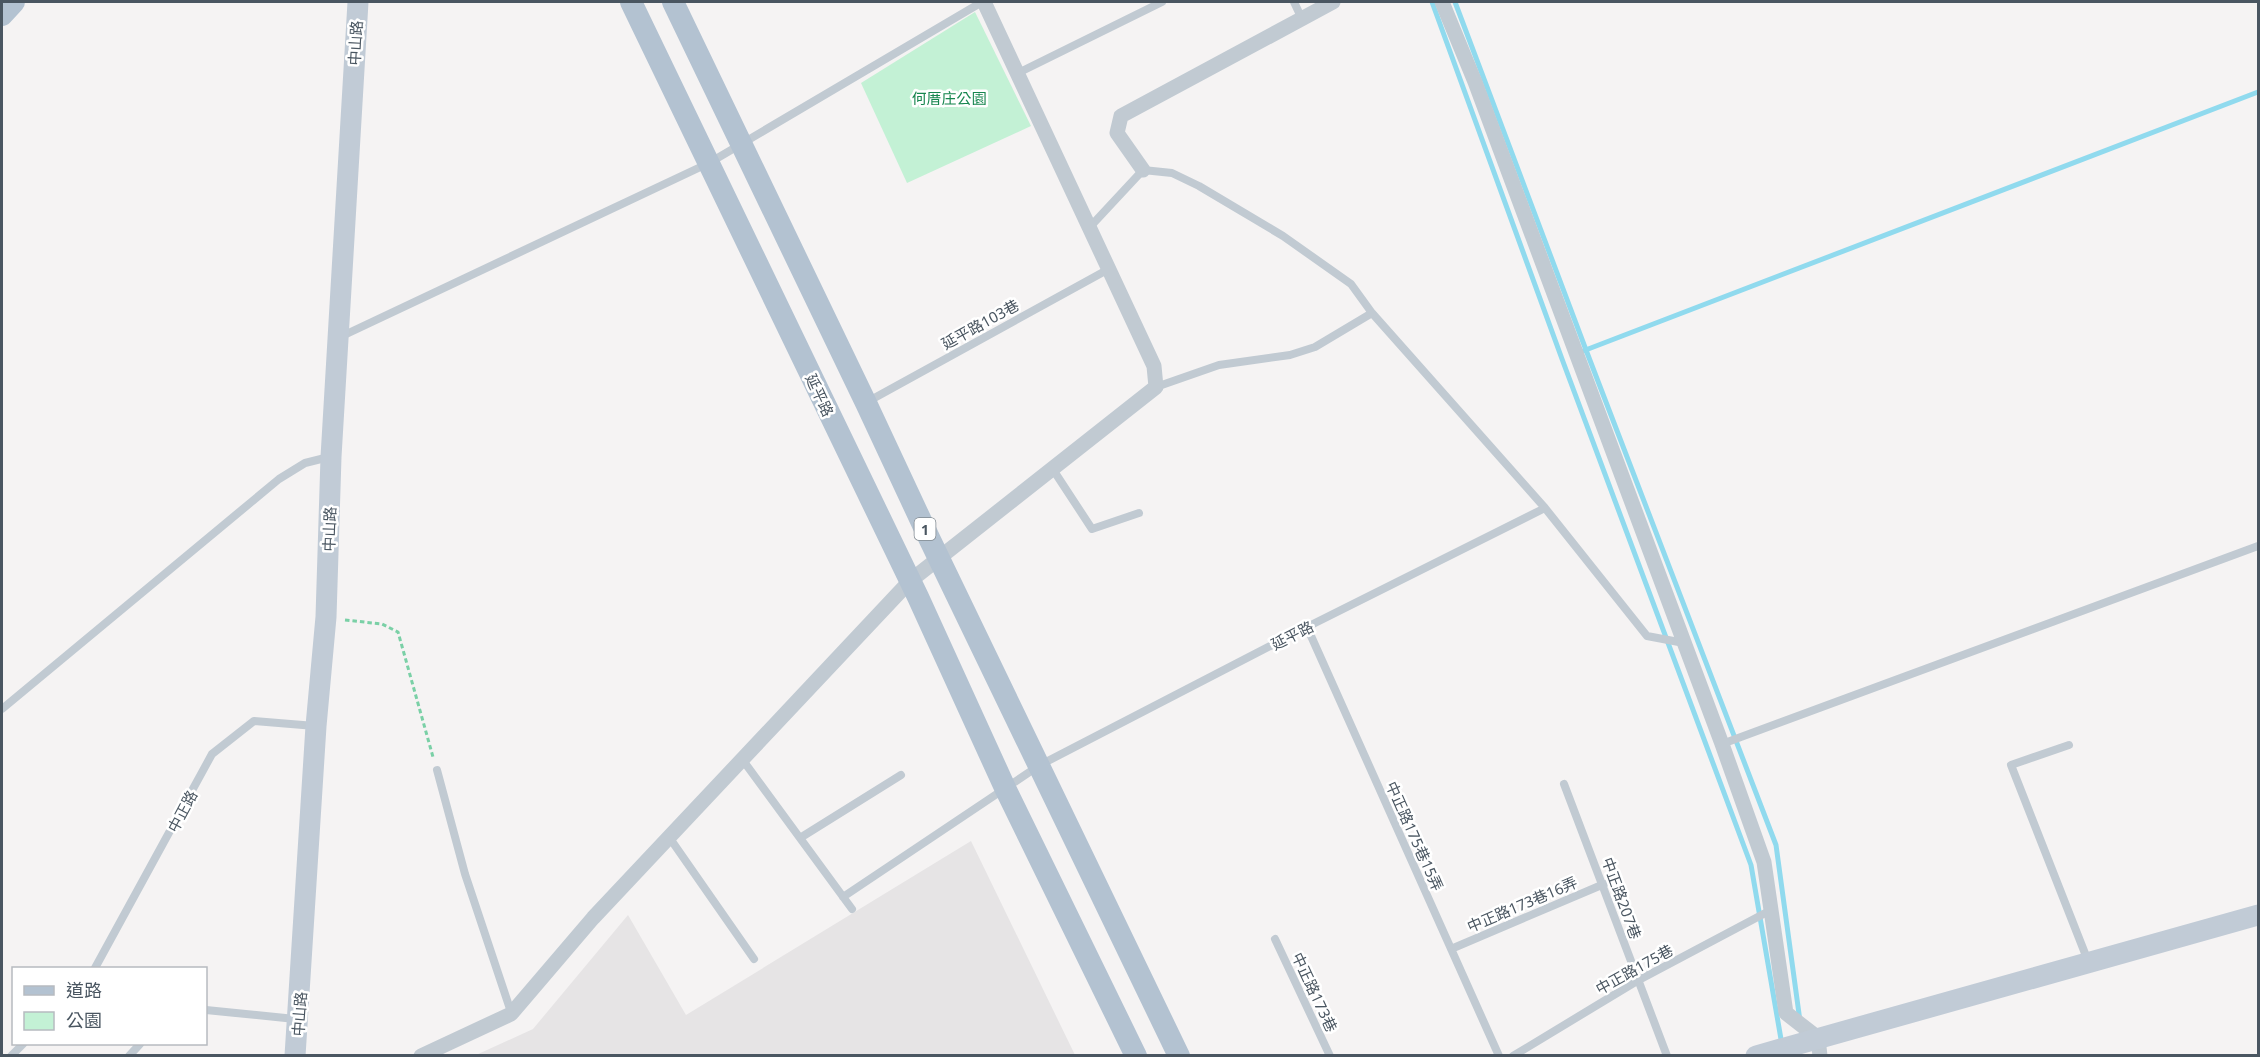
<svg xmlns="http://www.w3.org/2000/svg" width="2260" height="1057" font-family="'Noto Sans','Noto Sans TC',sans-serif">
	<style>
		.education { fill: #e6e4e5 }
		.green { fill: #c3f1d5 }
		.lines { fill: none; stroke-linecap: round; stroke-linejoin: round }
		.stream { stroke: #90daee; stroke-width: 5 }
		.path { stroke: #7ad0a6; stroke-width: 3; stroke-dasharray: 4.5 3; stroke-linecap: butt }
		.lane { stroke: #c1cad2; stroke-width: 8 }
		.street { stroke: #c1cad2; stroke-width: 15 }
		.secondary { stroke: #c1cbd6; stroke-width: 21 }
		.primary { stroke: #b3c2d1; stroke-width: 22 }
		.labels { text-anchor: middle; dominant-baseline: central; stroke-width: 5; stroke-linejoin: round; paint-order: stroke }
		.shield { fill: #fff; stroke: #808990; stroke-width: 1.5 }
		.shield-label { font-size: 14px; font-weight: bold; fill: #4a5661 }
		.street-label { font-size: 15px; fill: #4a5661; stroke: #fff }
		.park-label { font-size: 15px; fill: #17864f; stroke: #fff }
	</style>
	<rect width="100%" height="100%" fill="#f5f3f3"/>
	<path class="education" d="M971,841l104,214h-599l57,-26 95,-114 58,100z"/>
	<path class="green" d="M975,12l56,114 -124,57 -46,-100z"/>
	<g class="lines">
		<path class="stream" d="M1432,2l130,357 189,506 31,180
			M1455,2l131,348 190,495 24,176
			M1583,351l675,-259"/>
		<path class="path" d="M345,620l37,4 16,8 35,125"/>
		<path class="lane" d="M1294,2l8,17
			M1018,73l144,-71
			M1089,228l54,-58 29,3 27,13 84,50 68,48 21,29 -57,34 -25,8 -71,10 -63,22
			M1372,313l173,195 102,128 37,7
			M340,337l369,-174 273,-161
			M867,402l240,-132
			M1052,468l40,61 47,-16
			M1307,627l192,429
			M2,709l277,-230 26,-16 24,-6
			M1722,744l536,-198
			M2069,745l-58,20 77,196
			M742,759l110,150
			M437,770l28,104 46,138
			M1564,784l103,272
			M669,837l85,122
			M800,838l101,-63
			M843,897l197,-132 267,-138 238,-119
			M1275,939l55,117
			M1451,949l153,-65
			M95,968l117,-214 42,-33 61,5
			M206,1010l89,9
			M11,1056l12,-12
			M129,1056l11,-12
			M1513,1056l124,-75 134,-71"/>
		<path class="street" d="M1442,2l33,80 247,662 42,118 22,151 32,25 2,18
			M1143,170l-26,-37 4,-17 212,-114
			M421,1056l90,-42 82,-96 317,-337 246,-194 -2,-21 -170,-364"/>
		<path class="secondary" d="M295,1056l21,-330 10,-109 5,-160 27,-455
			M1756,1056l502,-141"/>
		<path class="primary" d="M631,2l287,595 88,193 130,266
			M673,2l193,401 64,137 249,516
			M2,15l12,-13"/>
	</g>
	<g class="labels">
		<rect class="shield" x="914.5" y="518" width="21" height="22" rx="4.5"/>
		<g class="shield-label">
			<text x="925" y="529">1</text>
		</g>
		<g class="street-label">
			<text transform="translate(355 43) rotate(-87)">中山路</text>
			<text transform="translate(980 324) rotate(-29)">延平路103巷</text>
			<text transform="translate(820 395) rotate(65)">延平路</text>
			<text transform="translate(329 529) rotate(-88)">中山路</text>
			<text transform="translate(1292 635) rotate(-27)">延平路</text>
			<text transform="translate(182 811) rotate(-62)">中正路</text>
			<text transform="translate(1415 836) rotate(66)">中正路175巷15弄</text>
			<text transform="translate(1622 898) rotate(70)">中正路207巷</text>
			<text transform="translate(1522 904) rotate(-23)">中正路173巷16弄</text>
			<text transform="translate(1634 969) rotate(-29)">中正路175巷</text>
			<text transform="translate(1315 992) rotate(65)">中正路173巷</text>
			<text transform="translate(299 1014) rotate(-86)">中山路</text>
		</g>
		<g class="park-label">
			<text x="949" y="98">何厝庄公園</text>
		</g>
	</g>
	<rect width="2260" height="1057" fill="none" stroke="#4a5661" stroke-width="6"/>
	<rect x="12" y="967" width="195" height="78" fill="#ffffff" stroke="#b7bbc0" stroke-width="1.5"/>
	<rect x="24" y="986" width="30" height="9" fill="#b3c2d1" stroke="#b7bbc0" stroke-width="1.5"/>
	<text x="66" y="997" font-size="18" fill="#4a5661">道路</text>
	<rect x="24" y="1012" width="30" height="18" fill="#c3f1d5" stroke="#b7bbc0" stroke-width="1.5"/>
	<text x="66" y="1027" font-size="18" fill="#4a5661">公園</text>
</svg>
